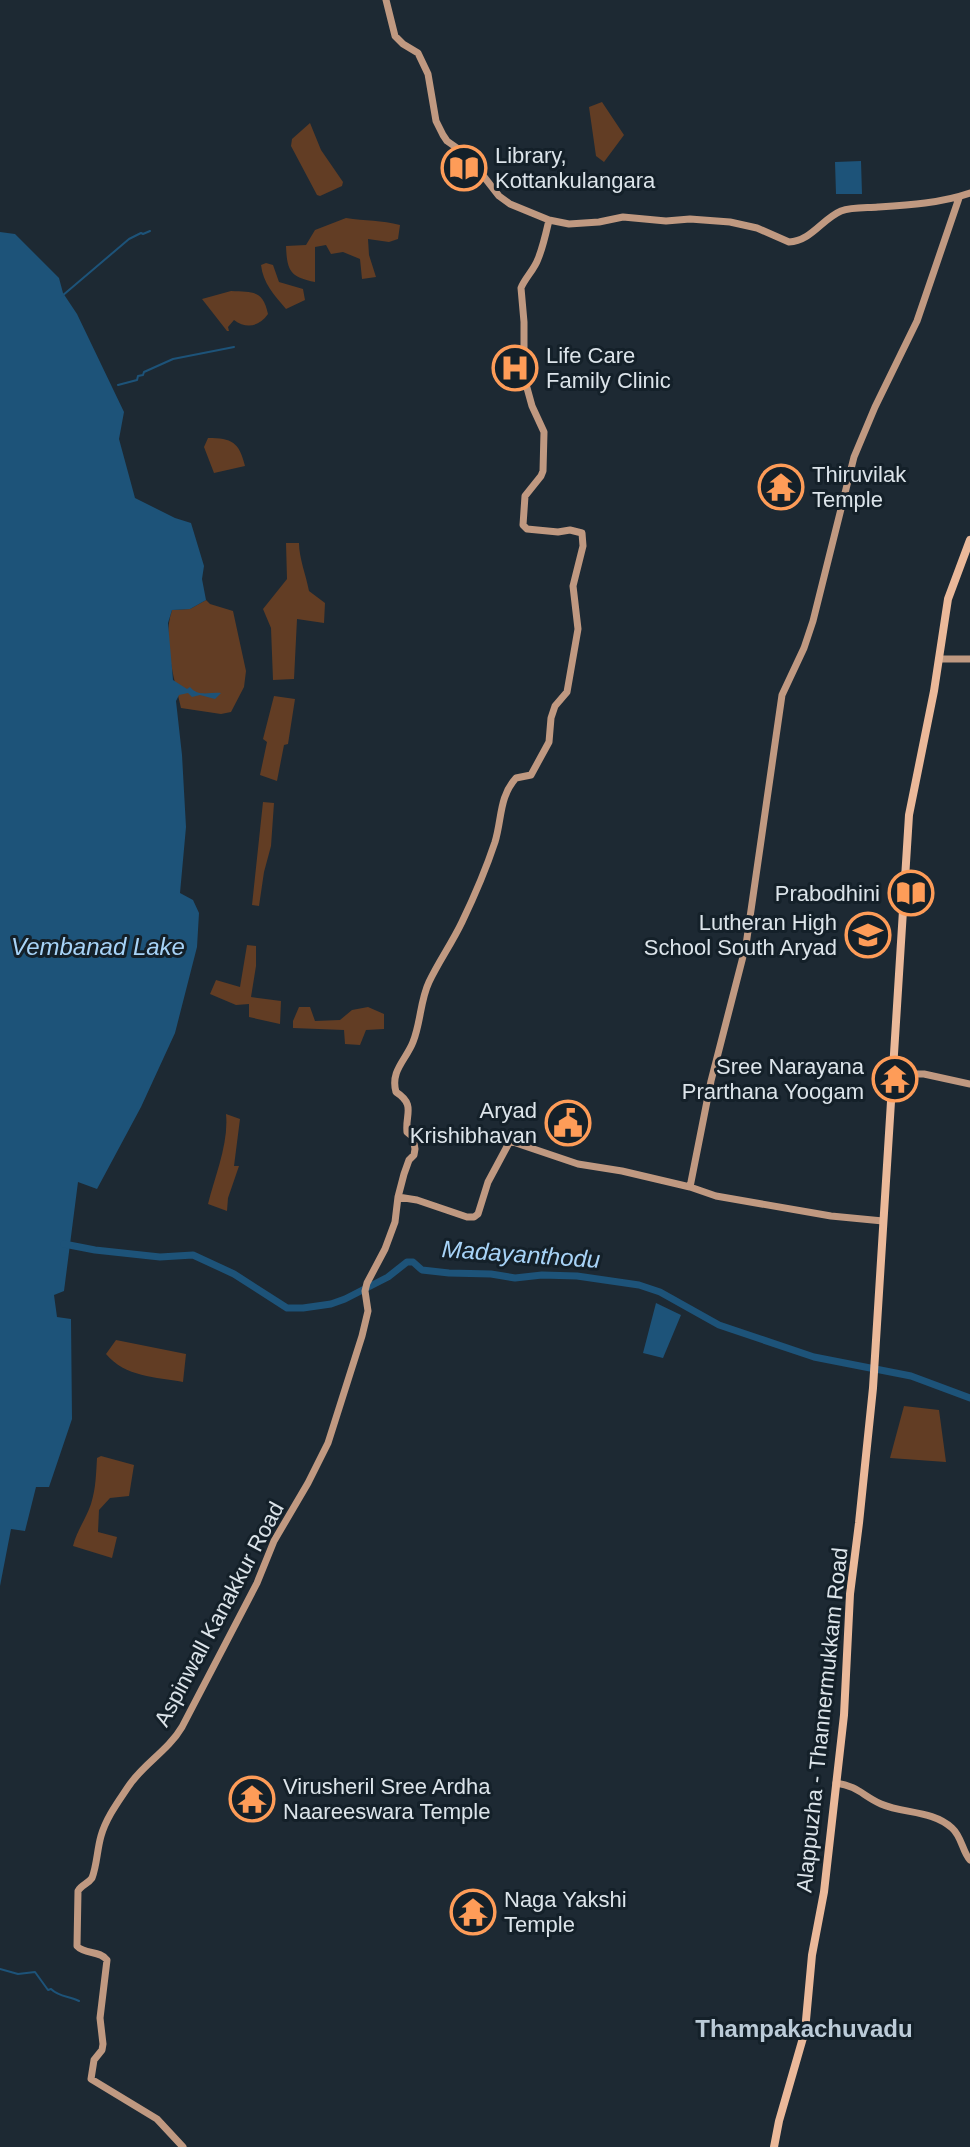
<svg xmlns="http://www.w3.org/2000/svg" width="970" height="2147" font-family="Helvetica,sans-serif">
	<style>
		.green { fill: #623d24 }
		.water { fill: #1d5379 }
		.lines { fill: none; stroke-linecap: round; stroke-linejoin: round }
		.stream { stroke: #1d5379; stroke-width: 2 }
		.river { stroke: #1d5379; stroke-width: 7 }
		.secondary { stroke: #c09981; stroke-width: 7 }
		.primary { stroke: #ebb99a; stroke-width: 8 }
		.labels { text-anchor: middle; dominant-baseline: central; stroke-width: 6; stroke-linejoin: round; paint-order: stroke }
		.poi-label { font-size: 22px; fill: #dce4ea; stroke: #142029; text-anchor: start }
		.street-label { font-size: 22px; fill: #dce4ea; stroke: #142029 }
		.water-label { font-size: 24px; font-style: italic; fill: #a7d3f7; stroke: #142029 }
		.neighbourhood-label { font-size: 24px; font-weight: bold; fill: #bbcbd8; stroke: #142029 }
	</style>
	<rect width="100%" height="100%" fill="#1d2933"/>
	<path class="green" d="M602,102l22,33 -20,27 -8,-6 -7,-49z
		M310,123l11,27 22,32 -1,4 -22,10 -3,-1 -26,-49 1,-7z
		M346,218c19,3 36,2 54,7l-2,14 -9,3 -21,-3 1,16 7,22 -14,2 -2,-20 -17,-7 -12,2 -5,-9 -11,2v35c-25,-5 -28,-11 -29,-36l20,-1 9,-15z
		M266,263l7,2 6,17 24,7 2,11 -19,9c-12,-14 -23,-26 -25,-44z
		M231,291c22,1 32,-1 37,23 -9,13 -22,15 -34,6l-6,7 1,4h-2l-25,-32z
		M208,438c24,0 31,4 37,28l-31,7 -10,-26z
		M286,543h13c0,15 7,32 10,48l16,12 -1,20 -27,-4 -3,60 -21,1 -2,-52 -8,-19 24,-30z
		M206,600l4,4 23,7 13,60 -2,16 -13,25 -10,2 -40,-6c-7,-31 -19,-68 -9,-98l18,-1z
		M274,696l21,3 -7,45 -4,1 -7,36 -17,-6 7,-33 -4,-3z
		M263,802l11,1 -3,43 -7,26 -5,34 -7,-1z
		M247,945l9,1v20l-5,31 30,4 -1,23 -31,-7v-13l-13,1 -26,-11 6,-14 24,7z
		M299,1007h11l5,14 25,-1 12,-10 16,-3 16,7v15l-18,1 -6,15 -15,-1 -1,-14 -51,-2v-7z
		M226,1114l14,5 -6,47h5l-11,32 -1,13 -19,-7c7,-28 21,-61 18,-90z
		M116,1340l70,14 -3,28c-27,-5 -58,-5 -77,-28z
		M904,1406l35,4 7,52 -56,-4z
		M101,1456l33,9 -5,31 -19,2 -11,12 -1,22 19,5 -5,21 -39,-12c4,-16 13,-27 18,-42 5,-16 5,-30 6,-46z"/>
	<path class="water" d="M861,161l1,33h-26l-1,-32z
		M0,232l15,2 44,44 4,15 14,21 47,98 -5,27 16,59 40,20 16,5 13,43 -2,13 4,21 -16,9 -18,1 -4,13 5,57 14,9 3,-2c8,10 19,5 31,6l-6,6 -15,-4 -8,2 -4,-4 -9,2 -3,6 6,54 4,72 -6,66 13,7 6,13 -2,34 -22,86 -34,74 -44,82 -19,-7 -14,109 -10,4 3,22 14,2 1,100 -23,68h-13l-11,44 -14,-2 -11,57z
		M656,1303l25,12 -18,43 -20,-5z"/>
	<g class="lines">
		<path class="stream" d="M62,296l67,-57 12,-6 2,1 7,-3
			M118,385l19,-5 1,-4 5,-1 1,-3 29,-13 61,-12
			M0,1969l18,5 17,-2 13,18 3,-1c8,8 18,7 28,12"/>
		<path class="river" d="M64,1244l31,6 65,7 33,-2 41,19 53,34h16l28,-4 14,-5 43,-22 19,-15h6l9,8 27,3 42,1 24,4 27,-3 35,1 62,9 21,7 59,33 95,32 97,19 59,22"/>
		<path class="secondary" d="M386,0l9,36 8,8 15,9 10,21 8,47 7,14 4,6 20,14 32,41 11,8 39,16 20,4 30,-2 24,-5 43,4 24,-2 40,3 27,6 32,14c22,-1 33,-23 52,-31 11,-4 26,-3 37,-4 31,-2 63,-4 92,-14
			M940,659h30
			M892,1074h32l46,10
			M690,1187l21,-106 35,-136 36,-250 22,-47 9,-27 41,-164 21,-50 42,-86 42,-123
			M398,1197l19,3 50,17h7l4,-3 10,-32 22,-41 68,23 44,7 68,16 26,9 115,20 52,5
			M836,1783c22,3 27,13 45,21 23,10 51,6 71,24 10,9 10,23 18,32
			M183,2147l-26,-28 -66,-40 3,-19 8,-10 1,-6 -3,-26 7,-58c-7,-10 -22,-5 -30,-14l1,-55c3,-6 10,-7 14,-13 5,-13 5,-28 9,-42 5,-18 17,-34 27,-49 15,-23 40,-36 54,-60l75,-144 17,-42 34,-58 20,-40 34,-107 6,-25 -3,-20 2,-8 18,-34 10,-27 3,-25 6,-23 5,-14 5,-5 1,-6 -2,-12 -6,-5c-2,-18 9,-27 -11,-40 -6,-21 10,-32 17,-50 8,-20 7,-41 16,-60 10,-21 23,-39 33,-60 12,-25 24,-53 33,-80 7,-23 4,-45 21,-64l15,-3 18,-33 2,-24 4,-12 12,-14 11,-63 -5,-43 10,-40 -1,-13 -12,-3 -12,2 -31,-3 -4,-4 2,-29 16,-20 2,-5 1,-39 -12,-26 -8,-29v-55l-3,-34c4,-10 13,-18 17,-29 5,-12 8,-26 11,-39"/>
		<path class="primary" d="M774,2147l5,-26 26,-90 7,-76 12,-63 20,-177 6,-121 9,-71 14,-135 36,-573 25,-124 14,-92 22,-59"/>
	</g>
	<defs>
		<g id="library-ring" transform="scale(2.3)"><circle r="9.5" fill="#142029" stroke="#fe9c58" stroke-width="1.5"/><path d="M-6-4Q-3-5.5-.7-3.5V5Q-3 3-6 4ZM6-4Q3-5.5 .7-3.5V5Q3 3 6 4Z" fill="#fe9c58"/></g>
		<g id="hospital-ring" transform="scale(2.3)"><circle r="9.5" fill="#142029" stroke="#fe9c58" stroke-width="1.5"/><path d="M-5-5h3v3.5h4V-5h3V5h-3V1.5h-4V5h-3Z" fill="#fe9c58"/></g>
		<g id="temple-ring" transform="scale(2.3)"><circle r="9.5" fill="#142029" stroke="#fe9c58" stroke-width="1.5"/><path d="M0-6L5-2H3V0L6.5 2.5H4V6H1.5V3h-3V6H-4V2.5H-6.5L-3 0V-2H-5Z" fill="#fe9c58"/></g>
		<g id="school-ring" transform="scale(2.3)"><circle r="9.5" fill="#142029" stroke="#fe9c58" stroke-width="1.5"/><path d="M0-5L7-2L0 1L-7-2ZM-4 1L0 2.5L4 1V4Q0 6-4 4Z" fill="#fe9c58"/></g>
		<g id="civic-ring" transform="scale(2.3)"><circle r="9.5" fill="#142029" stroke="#fe9c58" stroke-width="1.5"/><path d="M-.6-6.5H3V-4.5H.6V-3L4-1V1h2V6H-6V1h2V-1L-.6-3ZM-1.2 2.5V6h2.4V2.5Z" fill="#fe9c58"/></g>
	</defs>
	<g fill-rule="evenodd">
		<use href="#library-ring" x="464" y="168"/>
		<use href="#hospital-ring" x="515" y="368"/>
		<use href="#temple-ring" x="781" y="487"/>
		<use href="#library-ring" x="911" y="893"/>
		<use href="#school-ring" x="868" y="935"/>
		<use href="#temple-ring" x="895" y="1079"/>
		<use href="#civic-ring" x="568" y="1123"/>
		<use href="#temple-ring" x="252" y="1799"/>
		<use href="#temple-ring" x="473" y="1912"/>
	</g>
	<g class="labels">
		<g class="poi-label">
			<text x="495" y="155">Library,<tspan x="495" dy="25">Kottankulangara</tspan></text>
			<text x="546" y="355">Life Care<tspan x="546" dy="25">Family Clinic</tspan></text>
			<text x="812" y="474">Thiruvilak<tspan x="812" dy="25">Temple</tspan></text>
			<text x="880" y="893" text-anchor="end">Prabodhini</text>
			<text x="837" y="922" text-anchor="end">Lutheran High<tspan x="837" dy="25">School South Aryad</tspan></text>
			<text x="864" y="1066" text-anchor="end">Sree Narayana<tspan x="864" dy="25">Prarthana Yoogam</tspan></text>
			<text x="537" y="1110" text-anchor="end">Aryad<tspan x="537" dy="25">Krishibhavan</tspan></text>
			<text x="283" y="1786">Virusheril Sree Ardha<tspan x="283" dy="25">Naareeswara Temple</tspan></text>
			<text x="504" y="1899">Naga Yakshi<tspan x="504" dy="25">Temple</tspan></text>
		</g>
		<g class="street-label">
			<text transform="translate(219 1614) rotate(-62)">Aspinwall Kanakkur Road</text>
			<text transform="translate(822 1720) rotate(-84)">Alappuzha - Thannermukkam Road</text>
		</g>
		<g class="water-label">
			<text x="98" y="946">Vembanad Lake</text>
			<text transform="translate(521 1254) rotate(4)">Madayanthodu</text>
		</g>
		<g class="neighbourhood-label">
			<text x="804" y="2028">Thampakachuvadu</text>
		</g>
	</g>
</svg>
